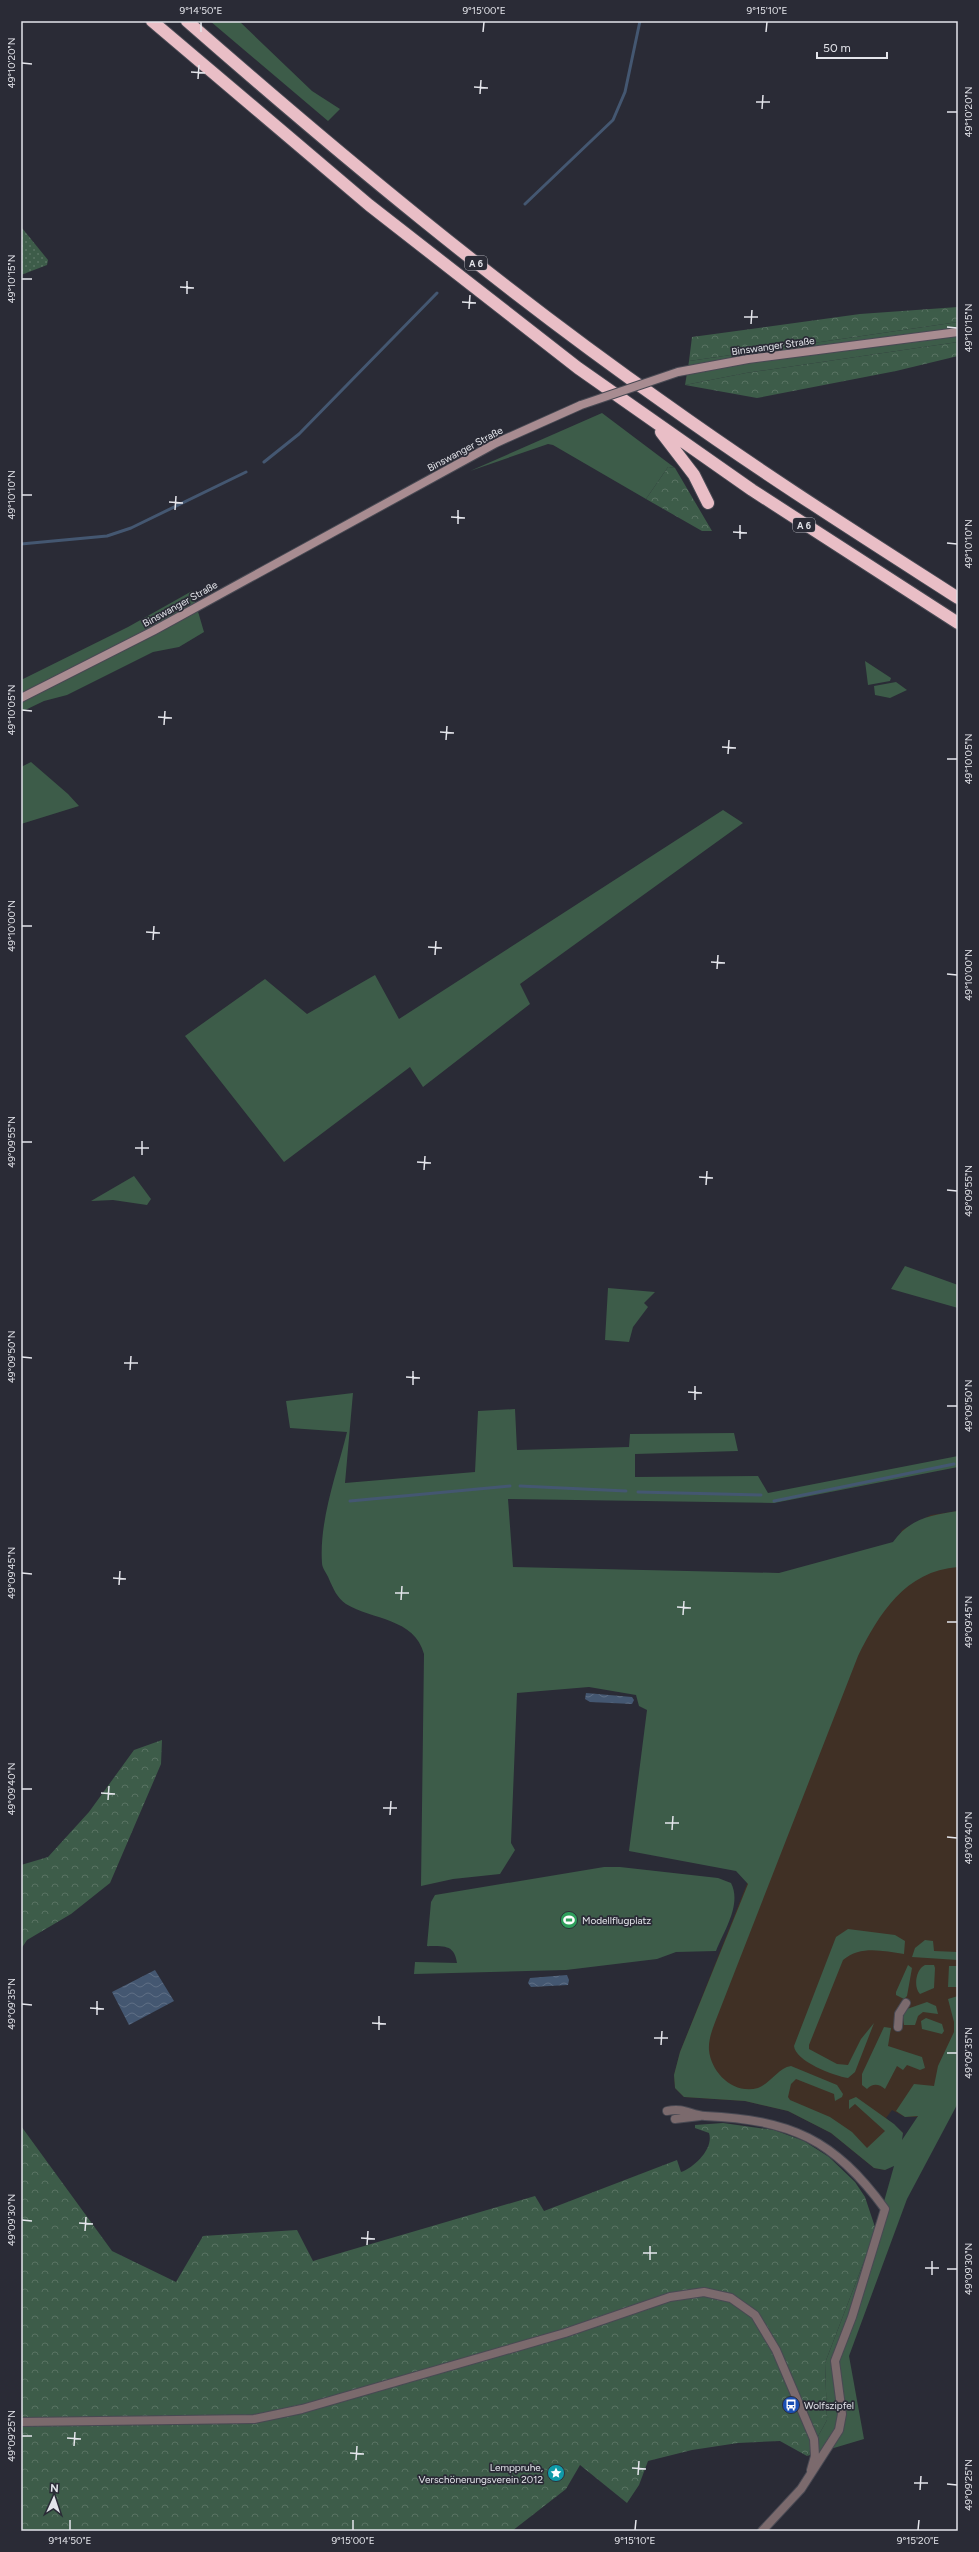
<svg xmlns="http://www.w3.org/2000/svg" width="979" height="2552" font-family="Figtree,sans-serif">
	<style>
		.commercial { fill: #403025 }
		.green { fill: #3d5c49 }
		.forest { fill: url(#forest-crowns) }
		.garden { fill: url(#garden-dots) }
		.water { fill: url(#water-waves) }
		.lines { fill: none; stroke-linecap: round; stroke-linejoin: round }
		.stream { stroke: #445771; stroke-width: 3 }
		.street-casing { stroke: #484953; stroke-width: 10 }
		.secondary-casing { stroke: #484953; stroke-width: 10 }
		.highway-casing { stroke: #484953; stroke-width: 14 }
		.street { stroke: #7b6a6d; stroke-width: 8 }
		.secondary { stroke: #a88c91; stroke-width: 8 }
		.highway { stroke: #e9bec6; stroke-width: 12 }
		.secondary-bridge-casing { stroke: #484953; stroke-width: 10; stroke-linecap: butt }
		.secondary-bridge { stroke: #a88c91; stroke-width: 8 }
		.ticks { fill: none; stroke: #e4e5eb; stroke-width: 1.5 }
		.labels { text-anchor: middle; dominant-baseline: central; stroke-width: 3.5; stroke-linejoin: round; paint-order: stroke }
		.shield { fill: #2a2b36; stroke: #acadb5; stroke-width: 1 }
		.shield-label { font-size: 9px; font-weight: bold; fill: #e4e5eb }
		.street-label { font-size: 10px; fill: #e4e5eb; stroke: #2a2b36 }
		.poi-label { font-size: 10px; fill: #e4e5eb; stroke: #2a2b36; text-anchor: start }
		.neatline { fill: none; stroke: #e4e5eb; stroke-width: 1.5 }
		.ticks-label { font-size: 10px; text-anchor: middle; fill: #e4e5eb }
	</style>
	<defs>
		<pattern id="forest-crowns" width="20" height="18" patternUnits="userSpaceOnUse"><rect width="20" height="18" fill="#3d5c49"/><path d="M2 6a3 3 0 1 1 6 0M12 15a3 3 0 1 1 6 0" fill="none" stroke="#597363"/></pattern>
		<pattern id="garden-dots" width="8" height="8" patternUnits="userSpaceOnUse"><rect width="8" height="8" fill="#3d5c49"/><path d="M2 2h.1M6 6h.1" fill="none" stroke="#597363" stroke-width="1.8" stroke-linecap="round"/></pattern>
		<pattern id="water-waves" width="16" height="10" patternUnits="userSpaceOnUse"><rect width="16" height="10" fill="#445771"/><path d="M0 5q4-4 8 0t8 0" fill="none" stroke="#5f6f85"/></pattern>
	</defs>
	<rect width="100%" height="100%" fill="#2a2b36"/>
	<path class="commercial" d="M958,1511v540l-41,66h-12l-13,-7 -6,8 17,15 -18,37 -11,-2 -43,-35 -43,-22 -43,-10 -61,-4 -9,-9 -1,-13 6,-23 80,-201 142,-321 29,-15z"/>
	<path class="green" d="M210,21h29l73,70 28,18 -12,12z
		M958,322v20l-212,31 -61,12 4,-24z
		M602,413l73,55 -7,-1 -22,32 -93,-54 -5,-1 -78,27z
		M192,591l12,41 -25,15 -26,5 -86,43 -23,6 -23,11v-32l107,-53z
		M865,661l26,17 -1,3 -22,4z
		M896,682l11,8 -17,8 -15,-3 -1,-9z
		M31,762l37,32 11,12 -58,18v-57z
		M723,810l20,13 -223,161 10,20 -107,83 -13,-20 -126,95 -99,-126 80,-57 42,35 68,-39 24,44z
		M134,1176l17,23 -4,6 -34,-5 -22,1z
		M905,1266l53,19v23l-67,-19z
		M608,1288l47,4 -11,11 4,4 -15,20 -4,15 -24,-2z
		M353,1393l-8,90 130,-11 3,-61 37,-2 2,41 112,-3 1,-13 104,-1 4,18 -103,3v23l123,-1 10,17 190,-37v11l-184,36 -266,-4 5,68 266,6 114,-31c16,-23 38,-27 65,-31v56c-53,4 -79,47 -100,89l-139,356c-4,11 -11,25 -10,38 2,23 25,45 49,38 13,-5 20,-20 33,-22l46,19 6,9 -1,3 -7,4 -1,-7 -38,-15 -5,5 -3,13 2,3 40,17 22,15 15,16 18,-17 -30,-27 -6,5v-9l7,-3 38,27 9,9 -1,7 16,-24 -13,1 -9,-6 18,-27 20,2 4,-20 16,-34v-10l-6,-23 10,-3v107l-51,96 -58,157 15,83 -57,17 20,-36 -2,-57 51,-133 18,-64 -9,4 -11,-2 -43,-35 -43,-22 -43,-10 -61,-4 -9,-9 -1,-13 6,-23 68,-168 -12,-13 -107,-20 18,-141 -8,-4 -3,-11 -47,-8 -72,6 -6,150 4,7 -15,24 -47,5 -32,7 3,-232c-9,-36 -52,-34 -78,-50 -9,-6 -13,-16 -17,-25 -2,-5 -7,-11 -7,-16 -3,-43 15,-90 25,-131l-57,-4 -4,-27z
		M604,1867h16l98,11 13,5c11,21 -7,48 -15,68l-40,1 -19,7 -91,11 -152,4 1,-12 42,1c-3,-20 -14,-16 -30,-17l4,-44 4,-7z
		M848,1929l47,6 10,6 -1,13c-21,-3 -43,-9 -61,6l-34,85v4l28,15 11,1 13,-26 13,-16 -19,49 -7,6c-14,-2 -53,-17 -54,-32l42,-109z
		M925,1940l8,1 1,10 24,1v8l-46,-3 3,-9z
		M908,1965l4,3 -5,28 -3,3 -8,-4v-3z
		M925,1965h9l1,3 -1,20 -14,6c-7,-7 -4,-25 5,-29z
		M949,1966h9v21h-10z
		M927,2002l9,4 2,8 -15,-2 -5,4 -3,9h-11l-1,-10 4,-6z
		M926,2018l16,6 2,7 -2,3 -20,-5 -1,-8z
		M884,2027l7,1 -3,18 34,11 3,11 -5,2 -13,-5 -4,5 -6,-4 -12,23c-6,-5 -12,-6 -18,0l-5,-4v-11z"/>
	<path class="forest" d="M958,307v15l-269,39 3,-24 168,-23z
		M958,342v14l-62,15 -139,27 -72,-13 61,-12z
		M668,467l7,1 37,63h-10l-56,-32z
		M162,1740l-1,24 -51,119 -39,31 -44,26 -6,9v-84l27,-8 41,-45 45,-62z
		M723,2123l51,7 30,11 25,16 26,25 10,15 11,33 -51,133 2,57 -20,36 -27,-15 -42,2 -46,7 -44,11 -9,24 -12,18 -47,-38 -14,24 -54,42h-491v-405l91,125 64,31 27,-46 94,-6 16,31 222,-65 9,15 133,-51 4,12c14,-5 33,-24 28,-39l-14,-5v-3z"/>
	<path class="garden" d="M22,228l26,32 -1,5 -26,10z"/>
	<path class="water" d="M586,1693l46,4 2,3 -2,4 -42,-2 -5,-3z
		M155,1970l19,31 -45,24 -17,-33z
		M567,1975l2,5 -1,5 -37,2 -3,-4 2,-5z"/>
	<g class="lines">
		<path class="stream" d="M525,204l88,-84 12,-28 15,-71
			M264,462l35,-28 138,-141
			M21,544l86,-8 24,-8 115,-56
			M520,1486l106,5
			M638,1492l123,3
			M350,1501l160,-15
			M774,1501l180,-37"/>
		<g class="street-casing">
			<path id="street" d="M898,2027l1,-13 7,-11
				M667,2111c17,-4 23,4 38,5 86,4 129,23 180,93l-33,108 -17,44 7,53 -3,16 -38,59 -39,42
				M675,2119l25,-3
				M21,2422l233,-3 48,-10 263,-76 105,-36 34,-5 27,6 24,17 21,35 38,89 1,17 -4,14"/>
		</g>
		<g class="secondary-casing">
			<path id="secondary" d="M678,372l70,-13 210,-27
				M21,698l132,-67 343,-188 85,-38"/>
		</g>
		<g class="highway-casing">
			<path id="highway" d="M152,21l217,184 209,163 174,122 206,133
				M187,21c154,135 312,266 480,384 95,68 193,130 291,193
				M661,432l33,43 14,28"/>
		</g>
		<use href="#street" class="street"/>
		<use href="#secondary" class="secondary"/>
		<use href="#highway" class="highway"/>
		<g class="secondary-bridge-casing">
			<path id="secondary-bridge" d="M581,405l97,-33"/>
		</g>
		<use href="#secondary-bridge" class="secondary-bridge"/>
	</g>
	<path class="ticks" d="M201,32v-10M483,32l1,-10M766,32l1,-10M22,63l10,1M191,72l14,1M198,79l1,-14M474,87l14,1M480,94l1,-14M756,102h14M762,109l1,-14M947,112h10M22,279h10M180,287l14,1M187,294v-13M462,302l14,1M469,309l1,-14M744,317h14M751,324l1,-14M947,327l10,1M22,495h10M169,502l14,1M175,510l1,-14M451,517l14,1M458,524v-14M733,532l14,1M740,539v-14M947,543l10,1M22,710l10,1M158,717l14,1M164,725l1,-14M440,732l14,1M446,740l1,-14M722,747l14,1M728,754l1,-14M947,759h10M22,926h10M146,932l14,1M153,940l1,-14M428,947l14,1M435,955l1,-14M711,962l14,1M717,969l1,-14M947,974l10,1M22,1142h10M135,1148h14M142,1155v-14M417,1162l14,1M424,1170l1,-14M699,1177l14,1M706,1185l1,-14M947,1190l10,1M22,1357l10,1M124,1363h14M130,1370l1,-14M406,1377l14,1M413,1385v-14M688,1392l14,1M695,1400v-14M947,1406h10M22,1573l10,1M113,1578l13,1M119,1585l1,-14M395,1593h14M401,1600l1,-14M677,1607l14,1M683,1615l1,-14M947,1622h10M22,1789h10M101,1793l14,1M108,1800l1,-14M383,1808h14M390,1815l1,-14M665,1823h14M672,1830l1,-14M947,1837l10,1M22,2004l10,1M90,2008l14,1M97,2015v-14M372,2023l14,1M379,2030v-14M654,2038h14M661,2045l1,-14M947,2053h10M22,2220l10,1M79,2223l14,1M85,2231l1,-14M361,2238l14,1M367,2245l1,-14M643,2253h14M650,2260v-14M925,2268h14M947,2269h10M932,2275v-14M22,2436h10M67,2438l14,1M74,2446l1,-14M350,2453l14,1M356,2460l1,-14M632,2468l14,1M638,2475l1,-14M914,2483h14M947,2484l10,1M920,2490l1,-14M70,2530v-10M353,2530v-10M635,2530l1,-10M918,2530l1,-10"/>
	<defs>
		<g id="stadium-disc" transform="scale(0.9)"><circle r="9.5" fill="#2e9e5b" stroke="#2a2b36"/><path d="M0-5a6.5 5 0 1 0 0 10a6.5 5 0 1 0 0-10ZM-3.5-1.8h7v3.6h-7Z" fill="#fff"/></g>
		<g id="bus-disc" transform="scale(0.9)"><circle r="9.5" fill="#1a4fb4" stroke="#2a2b36"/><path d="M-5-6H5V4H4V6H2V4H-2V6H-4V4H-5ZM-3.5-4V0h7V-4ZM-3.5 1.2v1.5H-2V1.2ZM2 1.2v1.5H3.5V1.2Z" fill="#fff"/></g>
		<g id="sight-disc" transform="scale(0.9)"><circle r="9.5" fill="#0f9aa8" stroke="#2a2b36"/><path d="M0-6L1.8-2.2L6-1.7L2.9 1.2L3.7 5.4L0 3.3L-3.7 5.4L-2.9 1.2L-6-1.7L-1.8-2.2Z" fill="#fff"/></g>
	</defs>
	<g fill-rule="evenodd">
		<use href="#stadium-disc" x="569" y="1920"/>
		<use href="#bus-disc" x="791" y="2405"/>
		<use href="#sight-disc" x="556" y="2473"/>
	</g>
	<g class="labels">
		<g class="shield">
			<rect x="465" y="256" width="22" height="14" rx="3"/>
			<rect x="793" y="518" width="22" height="14" rx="3"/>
		</g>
		<g class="shield-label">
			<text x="476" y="263">A 6</text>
			<text x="804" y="525">A 6</text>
		</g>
		<g class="street-label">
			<text transform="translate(773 346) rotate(-8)">Binswanger Straße</text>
			<text transform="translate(465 449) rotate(-28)">Binswanger Straße</text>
			<text transform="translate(180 604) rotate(-29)">Binswanger Straße</text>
		</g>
		<g class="poi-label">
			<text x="582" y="1920">Modellflugplatz</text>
			<text x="804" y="2405">Wolfszipfel</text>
			<text x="543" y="2467" text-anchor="end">Lemppruhe,<tspan x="543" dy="12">Verschönerungsverein 2012</tspan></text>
		</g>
	</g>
	<rect width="979" height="2552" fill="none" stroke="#2a2b36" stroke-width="44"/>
	<g transform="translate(54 2498) rotate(3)" stroke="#2a2b36" stroke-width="3" paint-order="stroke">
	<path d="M0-3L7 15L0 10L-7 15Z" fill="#e4e5eb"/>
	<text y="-6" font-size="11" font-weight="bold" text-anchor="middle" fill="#e4e5eb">N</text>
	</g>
	<path d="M817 52v6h70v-6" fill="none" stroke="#e4e5eb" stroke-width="2"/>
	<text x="823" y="52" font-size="12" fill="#e4e5eb" stroke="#2a2b36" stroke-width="3" paint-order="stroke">50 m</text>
	<rect x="22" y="22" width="935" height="2508" class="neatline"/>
	<g class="ticks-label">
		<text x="201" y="14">9°14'50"E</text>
		<text x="484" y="14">9°15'00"E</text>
		<text x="767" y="14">9°15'10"E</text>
		<text transform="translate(11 63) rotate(-90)" y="4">49°10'20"N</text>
		<text transform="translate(968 112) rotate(-90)" y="4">49°10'20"N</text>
		<text transform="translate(11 279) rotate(-90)" y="4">49°10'15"N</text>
		<text transform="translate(968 328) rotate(-90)" y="4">49°10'15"N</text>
		<text transform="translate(11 495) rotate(-90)" y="4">49°10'10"N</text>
		<text transform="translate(968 544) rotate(-90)" y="4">49°10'10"N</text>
		<text transform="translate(11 710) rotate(-90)" y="4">49°10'05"N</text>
		<text transform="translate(968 759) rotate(-90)" y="4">49°10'05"N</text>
		<text transform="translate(11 926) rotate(-90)" y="4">49°10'00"N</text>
		<text transform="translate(968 975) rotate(-90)" y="4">49°10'00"N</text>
		<text transform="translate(11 1142) rotate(-90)" y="4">49°09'55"N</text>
		<text transform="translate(968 1191) rotate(-90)" y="4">49°09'55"N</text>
		<text transform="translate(11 1357) rotate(-90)" y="4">49°09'50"N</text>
		<text transform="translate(968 1406) rotate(-90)" y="4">49°09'50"N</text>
		<text transform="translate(11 1573) rotate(-90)" y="4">49°09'45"N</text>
		<text transform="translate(968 1622) rotate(-90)" y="4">49°09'45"N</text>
		<text transform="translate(11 1789) rotate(-90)" y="4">49°09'40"N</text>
		<text transform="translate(968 1838) rotate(-90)" y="4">49°09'40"N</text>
		<text transform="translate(11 2004) rotate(-90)" y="4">49°09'35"N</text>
		<text transform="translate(968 2053) rotate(-90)" y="4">49°09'35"N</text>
		<text transform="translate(11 2220) rotate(-90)" y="4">49°09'30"N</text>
		<text transform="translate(968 2269) rotate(-90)" y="4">49°09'30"N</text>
		<text transform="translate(11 2436) rotate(-90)" y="4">49°09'25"N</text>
		<text transform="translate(968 2485) rotate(-90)" y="4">49°09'25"N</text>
		<text x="70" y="2544">9°14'50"E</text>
		<text x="353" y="2544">9°15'00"E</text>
		<text x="635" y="2544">9°15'10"E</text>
		<text x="918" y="2544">9°15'20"E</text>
	</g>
</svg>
